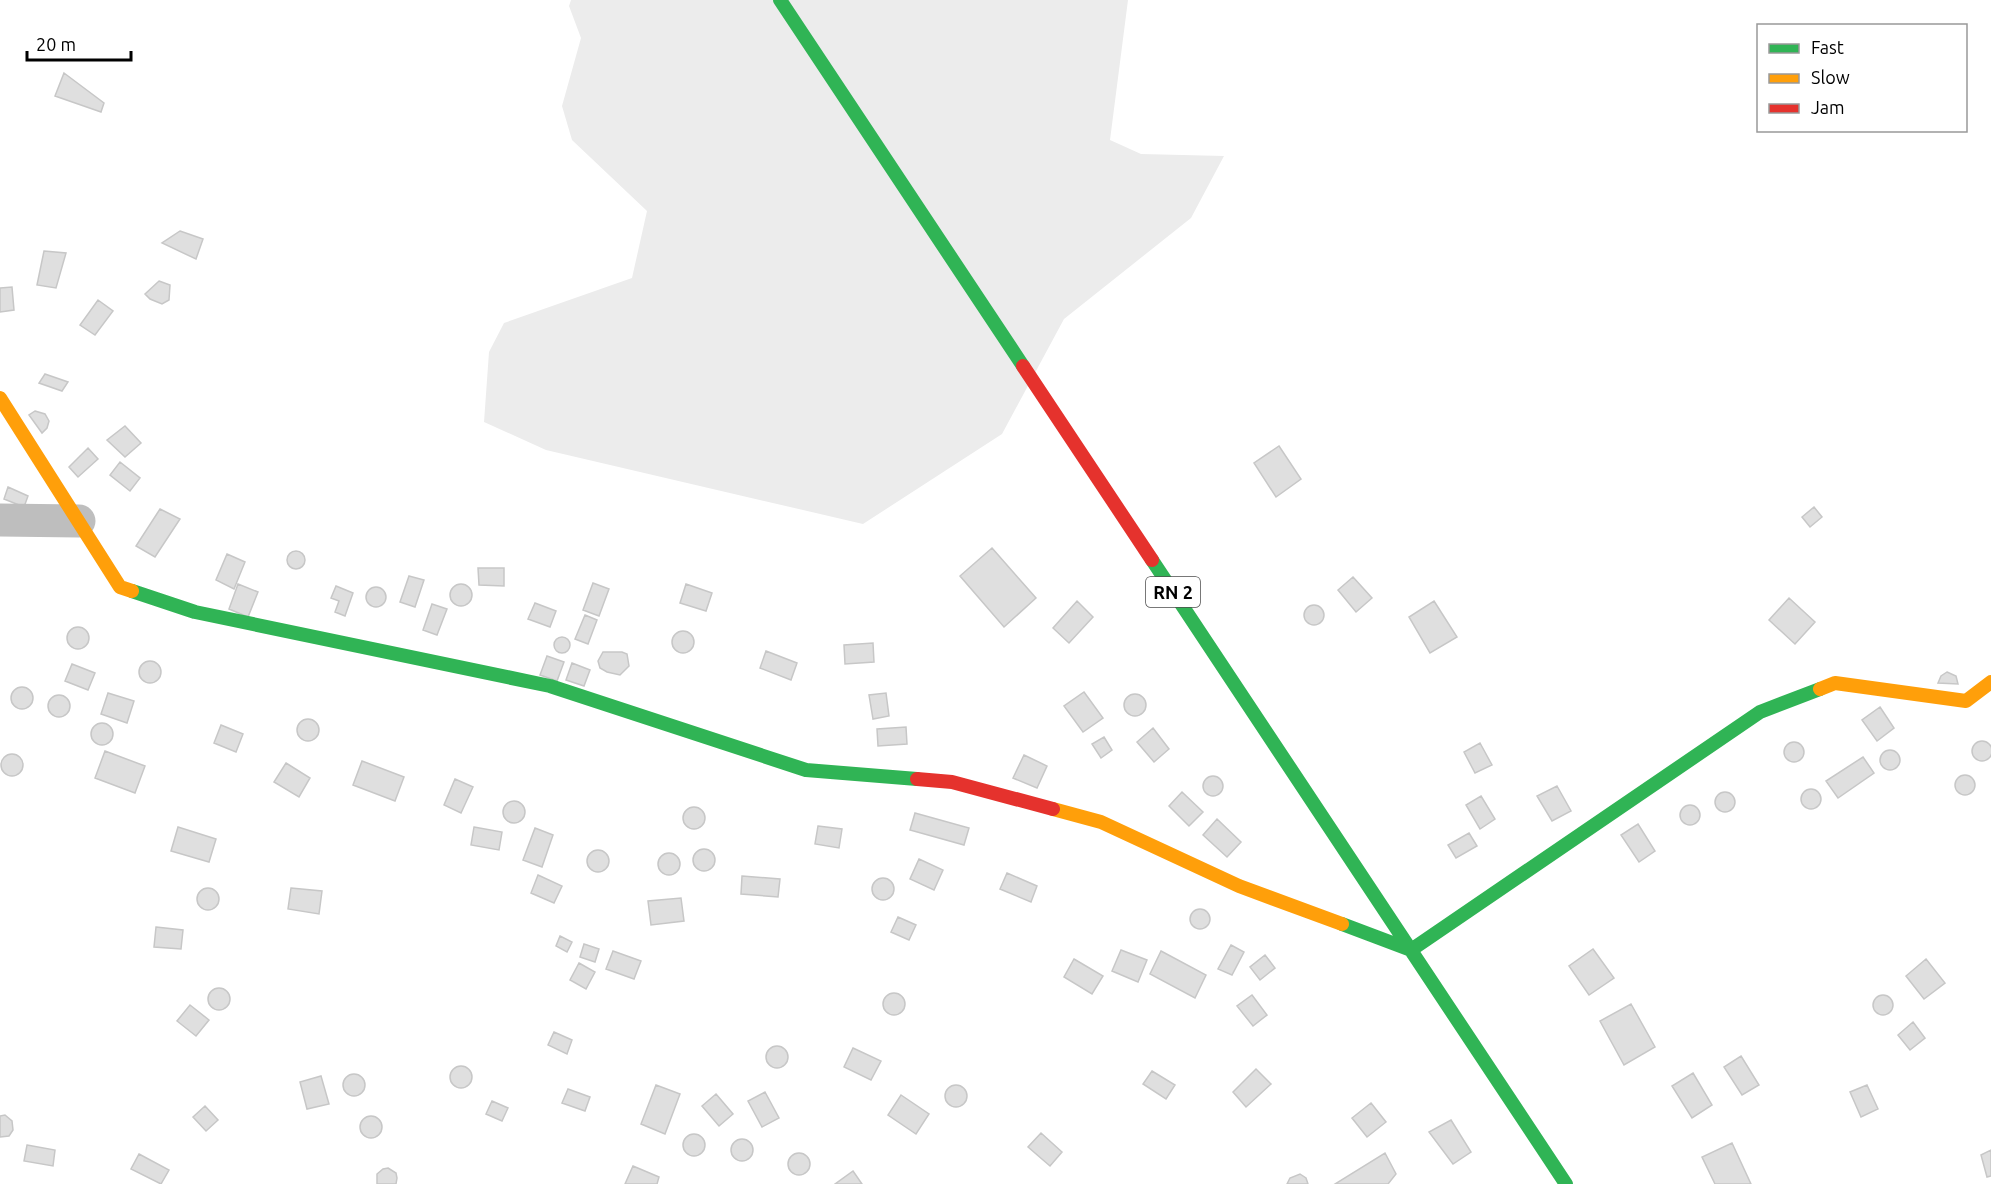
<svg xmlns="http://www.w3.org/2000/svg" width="1991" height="1184" font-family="Ubuntu,sans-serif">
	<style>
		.green { fill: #ececec }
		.building { fill: #dfdfdf; stroke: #c7c7c7; stroke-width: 1.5 }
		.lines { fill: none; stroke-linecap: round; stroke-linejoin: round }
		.street { stroke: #bebebe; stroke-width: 33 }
		.fast { stroke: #30b455; stroke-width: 14 }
		.slow { stroke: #ff9f0a; stroke-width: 14 }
		.jam { stroke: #e5322d; stroke-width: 14 }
		.labels { text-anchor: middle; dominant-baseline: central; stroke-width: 4.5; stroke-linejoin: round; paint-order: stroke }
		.shield { fill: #fff; stroke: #4c4c4c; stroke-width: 1.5 }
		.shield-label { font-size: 18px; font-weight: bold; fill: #000 }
	</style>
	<rect width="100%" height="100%" fill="#fff"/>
	<path class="green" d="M571,0h557l-18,140 31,14 83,2 -33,62 -127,101 -62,115 -139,90 -317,-74 -62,-28 5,-70 15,-29 128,-45 15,-67 -75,-71 -10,-34 19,-68 -12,-32z"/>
	<path class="building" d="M64,73l40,30 -3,9 -46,-16z
		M180,231l23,8 -7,20 -34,-16z
		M44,251l22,2 -10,35 -19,-3z
		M159,281l11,4 -1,15 -7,4 -12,-5 -5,-5z
		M12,287l2,23 -14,2v-24z
		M98,300l15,11 -18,24 -15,-10z
		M45,374l23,8 -6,9 -23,-8z
		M35,411l10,3 4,7 -2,7 -5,5 -13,-18z
		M125,426l16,17 -16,14 -18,-17z
		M1279,446l22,33 -25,18 -22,-34z
		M88,448l10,11 -20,18 -9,-10z
		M120,462l20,16 -10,13 -20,-16z
		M8,487l20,9 -4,11 -20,-8z
		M1814,507l8,10 -12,10 -8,-10z
		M160,509l20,10 -25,38 -19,-11z
		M992,548l44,50 -32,29 -44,-51z
		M287 560a9 9 0 1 1 18 0a9 9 0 1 1-18 0Z
		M227,554l18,8 -11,27 -18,-9z
		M478,568h26v18l-25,-1z
		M409,576l15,4 -9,27 -15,-5z
		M1353,577l19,21 -16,14 -18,-22z
		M593,583l16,6 -10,27 -16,-6z
		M450 595a11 11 0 1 1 22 0a11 11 0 1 1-22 0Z
		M238,584l20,8 -10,25 -19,-8z
		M686,584l26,9 -6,18 -26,-8z
		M336,586l17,7 -8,23 -10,-4 4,-11 -8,-3z
		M366 597a10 10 0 1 1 20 0a10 10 0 1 1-20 0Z
		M1789,598l26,24 -20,22 -26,-24z
		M1077,601l16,16 -24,26 -16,-15z
		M1434,601l23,36 -27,16 -21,-36z
		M535,603l21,8 -6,16 -22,-8z
		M432,604l15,5 -10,26 -14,-5z
		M1304 615a10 10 0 1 1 20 0a10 10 0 1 1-20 0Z
		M585,615l12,5 -9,24 -13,-5z
		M67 638a11 11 0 1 1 22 0a11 11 0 1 1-22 0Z
		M672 642a11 11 0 1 1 22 0a11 11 0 1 1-22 0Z
		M554 645a8 8 0 1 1 16 0a8 8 0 1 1-16 0Z
		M873,643l1,19 -29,2 -1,-19z
		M766,651l31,12 -6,17 -31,-12z
		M603,652h19l5,2 2,12 -9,9 -13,-3 -7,-4 -2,-7z
		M547,656l17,6 -7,19 -17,-6z
		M139 672a11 11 0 1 1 22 0a11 11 0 1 1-22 0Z
		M572,663l18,7 -6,16 -18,-6z
		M72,664l23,9 -7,17 -23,-9z
		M1947,672l9,4 2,8 -20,-1 3,-7z
		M11 698a11 11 0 1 1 22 0a11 11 0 1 1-22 0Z
		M1084,692l19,26 -20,14 -19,-26z
		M108,693l26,8 -7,22 -26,-9z
		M886,693l3,23 -16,3 -4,-24z
		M1124 705a11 11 0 1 1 22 0a11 11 0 1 1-22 0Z
		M48 706a11 11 0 1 1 22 0a11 11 0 1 1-22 0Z
		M1880,707l14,21 -17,13 -15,-21z
		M297 730a11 11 0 1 1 22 0a11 11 0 1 1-22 0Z
		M91 734a11 11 0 1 1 22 0a11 11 0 1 1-22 0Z
		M221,725l22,9 -7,18 -22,-9z
		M906,727l1,17 -29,2 -1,-17z
		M1153,728l16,21 -15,13 -17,-20z
		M1104,737l8,13 -11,8 -9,-14z
		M1972 751a10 10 0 1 1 20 0a10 10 0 1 1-20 0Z
		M1784 752a10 10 0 1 1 20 0a10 10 0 1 1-20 0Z
		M1480,743l12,22 -17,8 -11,-21z
		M1880 760a10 10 0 1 1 20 0a10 10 0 1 1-20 0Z
		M105,751l40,15 -10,27 -40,-15z
		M1 765a11 11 0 1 1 22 0a11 11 0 1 1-22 0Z
		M1024,755l23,11 -10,22 -24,-10z
		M1863,757l11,16 -36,25 -12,-17z
		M362,761l42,16 -9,24 -42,-16z
		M286,763l24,15 -11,19 -25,-15z
		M1955 785a10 10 0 1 1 20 0a10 10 0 1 1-20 0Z
		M1203 786a10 10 0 1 1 20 0a10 10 0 1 1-20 0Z
		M455,779l18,8 -12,26 -17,-8z
		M1557,786l14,25 -19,10 -15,-25z
		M1801 799a10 10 0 1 1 20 0a10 10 0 1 1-20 0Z
		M1715 802a10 10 0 1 1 20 0a10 10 0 1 1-20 0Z
		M1182,792l21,20 -14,14 -20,-20z
		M1481,796l14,23 -15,10 -14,-24z
		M503 812a11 11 0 1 1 22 0a11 11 0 1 1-22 0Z
		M1680 815a10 10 0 1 1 20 0a10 10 0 1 1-20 0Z
		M683 818a11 11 0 1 1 22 0a11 11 0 1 1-22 0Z
		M915,813l54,15 -5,17 -54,-15z
		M1217,819l24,23 -14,15 -24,-22z
		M1638,824l17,27 -16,11 -18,-27z
		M818,826l24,3 -3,19 -24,-4z
		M178,827l38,12 -7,23 -38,-11z
		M474,827l28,5 -3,18 -28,-5z
		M535,828l18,7 -11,32 -19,-7z
		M1469,833l8,13 -21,12 -8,-13z
		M693 860a11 11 0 1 1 22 0a11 11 0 1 1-22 0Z
		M587 861a11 11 0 1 1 22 0a11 11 0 1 1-22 0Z
		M658 864a11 11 0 1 1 22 0a11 11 0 1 1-22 0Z
		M919,859l24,11 -9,20 -24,-11z
		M1007,873l30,13 -6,16 -31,-13z
		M538,875l24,11 -8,17 -23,-10z
		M742,876l38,3 -2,18 -37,-3z
		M872 889a11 11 0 1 1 22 0a11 11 0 1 1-22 0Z
		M197 899a11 11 0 1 1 22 0a11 11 0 1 1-22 0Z
		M291,888l31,3 -3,23 -31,-5z
		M681,898l3,23 -33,4 -3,-24z
		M1190 919a10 10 0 1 1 20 0a10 10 0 1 1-20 0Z
		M898,917l18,8 -7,15 -18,-8z
		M156,927l27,3 -2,19 -27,-2z
		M560,936l12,6 -5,10 -11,-6z
		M584,944l15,5 -4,13 -15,-5z
		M1231,945l13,7 -12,23 -14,-6z
		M1593,949l21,29 -25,17 -20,-29z
		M1121,950l26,10 -9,22 -26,-11z
		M613,951l28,10 -7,18 -28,-10z
		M1161,951l45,24 -11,23 -45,-24z
		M1265,955l10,13 -15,12 -10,-13z
		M1074,959l29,17 -11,18 -28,-17z
		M1926,959l19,24 -21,16 -18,-23z
		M579,963l16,9 -9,17 -16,-9z
		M208 999a11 11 0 1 1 22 0a11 11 0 1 1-22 0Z
		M883 1004a11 11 0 1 1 22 0a11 11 0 1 1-22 0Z
		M1873 1005a10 10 0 1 1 20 0a10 10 0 1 1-20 0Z
		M1252,995l15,20 -14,11 -16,-20z
		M1631,1004l24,43 -31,18 -24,-44z
		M190,1005l19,15 -13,16 -19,-15z
		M1913,1022l12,16 -15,12 -12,-15z
		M554,1032l18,8 -5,14 -19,-9z
		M766 1057a11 11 0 1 1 22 0a11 11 0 1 1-22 0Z
		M853,1048l28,13 -10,19 -27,-13z
		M1741,1056l18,29 -17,10 -18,-28z
		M450 1077a11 11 0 1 1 22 0a11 11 0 1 1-22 0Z
		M1256,1069l15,15 -25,23 -13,-15z
		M1152,1071l23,14 -9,14 -23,-15z
		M1693,1073l19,32 -20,13 -20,-32z
		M343 1085a11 11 0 1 1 22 0a11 11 0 1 1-22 0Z
		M321,1076l8,28 -22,5 -7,-27z
		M945 1096a11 11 0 1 1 22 0a11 11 0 1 1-22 0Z
		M656,1085l24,9 -15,40 -24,-10z
		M1867,1085l11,24 -17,8 -11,-25z
		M568,1089l22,8 -5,14 -23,-8z
		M765,1092l14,26 -17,9 -14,-26z
		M716,1094l17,20 -14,12 -17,-20z
		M901,1095l28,19 -13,20 -28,-19z
		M492,1101l16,7 -6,13 -16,-7z
		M1371,1103l15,19 -19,15 -15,-19z
		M205,1106l13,14 -12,11 -13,-14z
		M5,1115l7,6 1,9 -4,6 -9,1v-21z
		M360 1127a11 11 0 1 1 22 0a11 11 0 1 1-22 0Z
		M1451,1120l20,32 -18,12 -24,-32z
		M1041,1133l21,19 -12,14 -22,-19z
		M683 1145a11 11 0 1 1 22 0a11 11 0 1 1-22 0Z
		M731 1150a11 11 0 1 1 22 0a11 11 0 1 1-22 0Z
		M1732,1143l19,41h-36l-13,-27z
		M27,1145l28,5 -2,16 -29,-5z
		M1991,1150v26l-4,1 -6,-22z
		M788 1164a11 11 0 1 1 22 0a11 11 0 1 1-22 0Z
		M1385,1153l11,21 -8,10h-53z
		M139,1154l30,16 -8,14 -30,-15z
		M633,1166l26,11 -2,7h-32z
		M388,1168l8,5 1,5 -1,6h-19v-10l6,-5z
		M853,1171l9,13h-27z
		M1300,1174l6,4 2,6h-21l3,-6z"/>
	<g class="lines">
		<path class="street" d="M0,520l79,1"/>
		<path class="fast" d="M780,0l243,366
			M1152,560l414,624
			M132,591l63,21 355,74 256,84 111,9
			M1342,924l69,26 349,-238 60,-23"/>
		<path class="slow" d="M0,398l120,189 12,4
			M1820,689l15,-6 131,18 25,-19
			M1053,809l48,13 138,64 103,38"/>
		<path class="jam" d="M1023,366l129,194
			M917,779l35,3 101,27"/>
	</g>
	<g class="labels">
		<rect class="shield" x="1146" y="577" width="54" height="30" rx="4.5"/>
		<g class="shield-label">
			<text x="1173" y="592">RN 2</text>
		</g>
	</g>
	<rect x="1757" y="24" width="210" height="108" fill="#ffffff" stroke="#999999" stroke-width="1.5"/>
	<rect x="1769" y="44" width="30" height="9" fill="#30b455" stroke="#999999" stroke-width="1.5"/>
	<text x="1811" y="54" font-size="18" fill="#000000">Fast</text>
	<rect x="1769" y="74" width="30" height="9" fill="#ff9f0a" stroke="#999999" stroke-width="1.5"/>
	<text x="1811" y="84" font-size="18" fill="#000000">Slow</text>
	<rect x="1769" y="104" width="30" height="9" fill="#e5322d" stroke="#999999" stroke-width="1.5"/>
	<text x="1811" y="114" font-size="18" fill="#000000">Jam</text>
	<path d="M27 51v9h104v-9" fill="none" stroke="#000000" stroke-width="3"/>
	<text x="36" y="51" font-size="18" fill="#000000" stroke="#ffffff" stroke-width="4.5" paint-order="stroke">20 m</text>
</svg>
